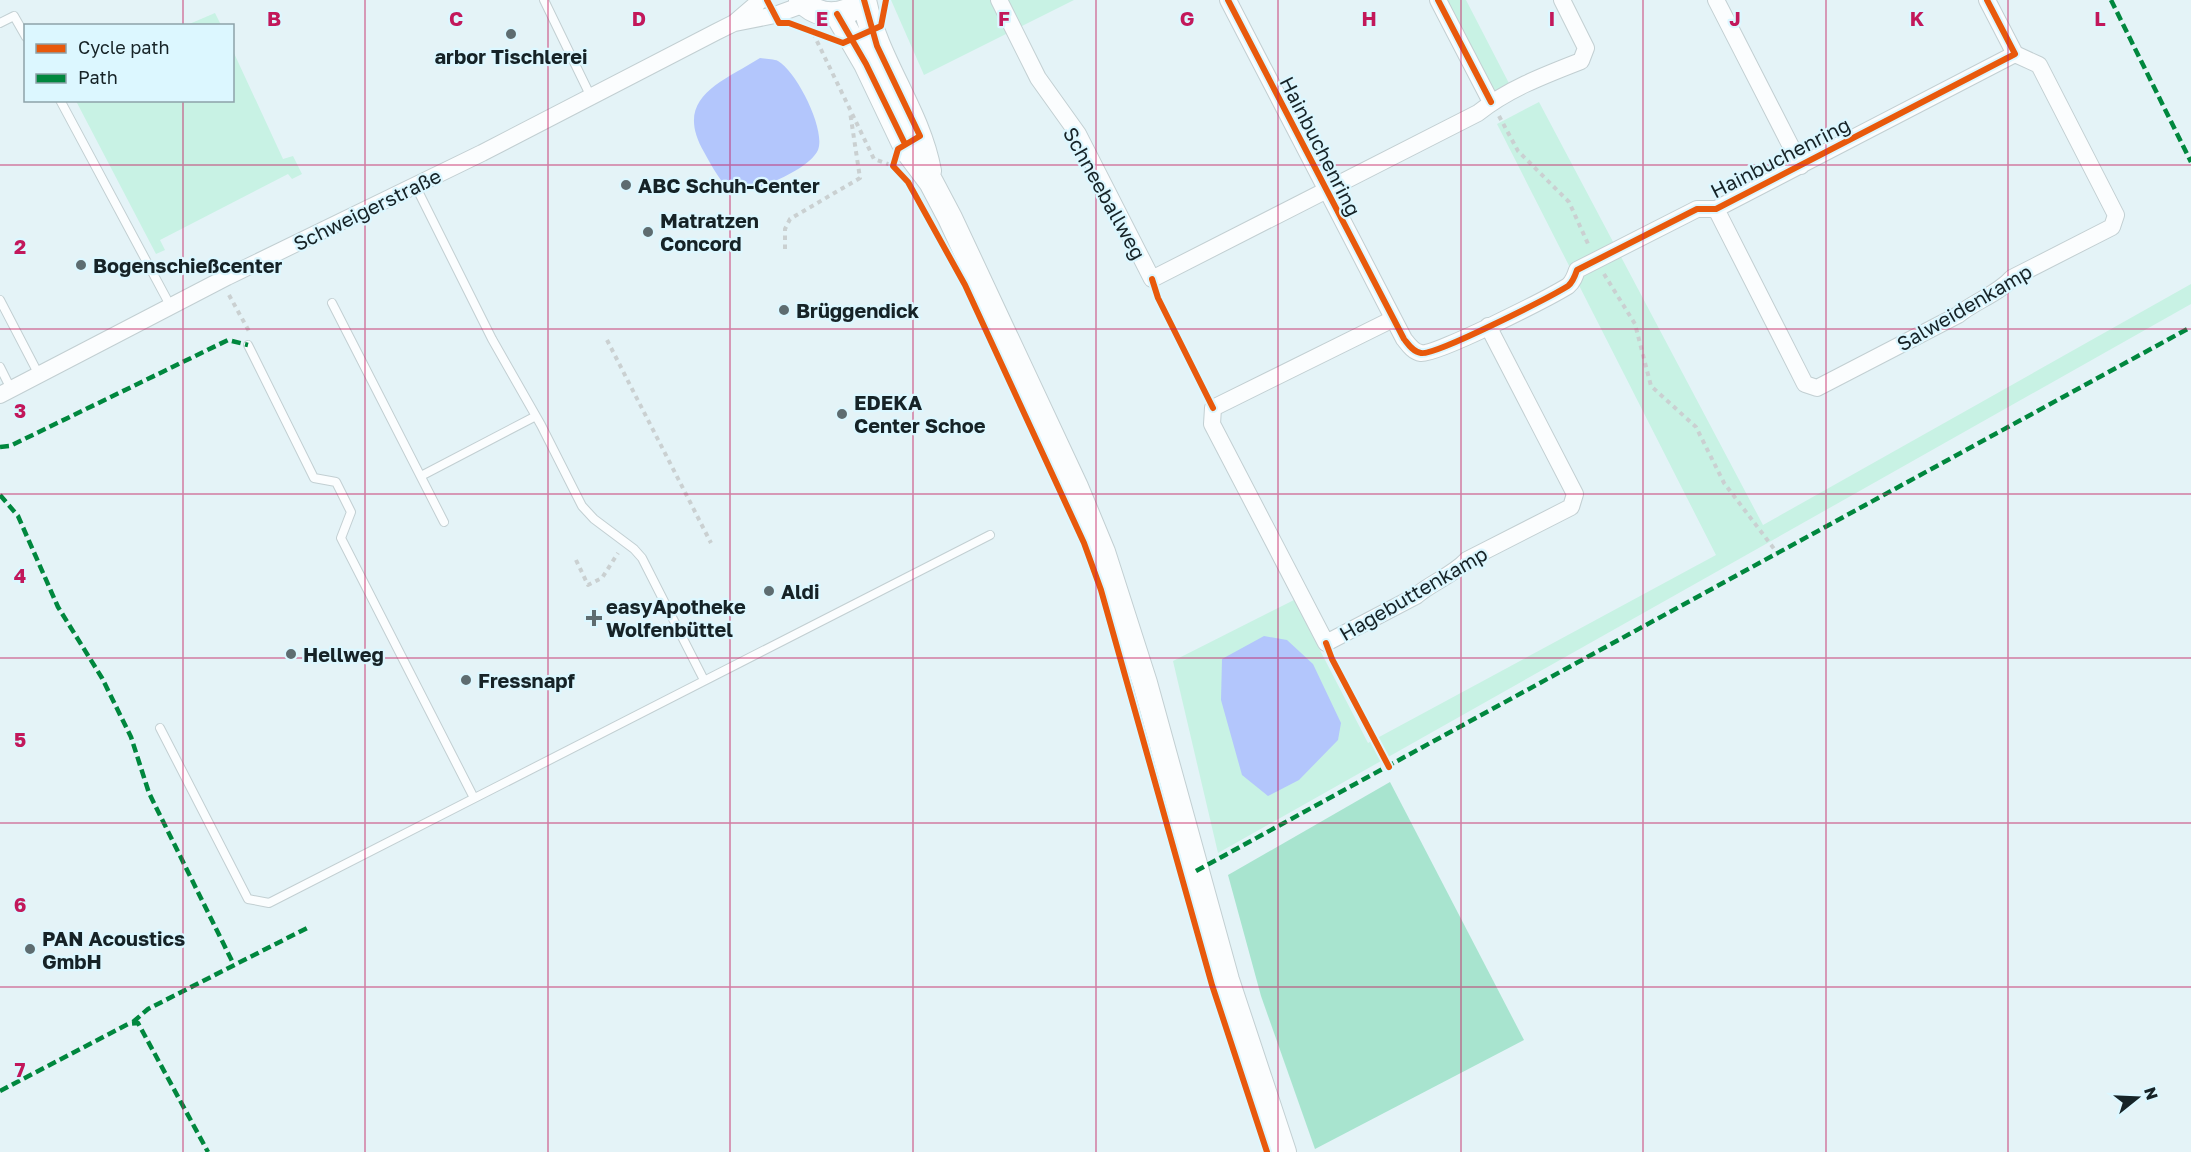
<svg xmlns="http://www.w3.org/2000/svg" width="2191" height="1152" font-family="'Golos Text',sans-serif">
	<style>
		.green { fill: #c8f2e4 }
		.forest { fill: #a8e4cf }
		.water { fill: #b3c6fc }
		.lines { fill: none; stroke-linecap: round; stroke-linejoin: round }
		.service-casing { stroke: #c2cfd2; stroke-width: 10 }
		.minor-casing { stroke: #c2cfd2; stroke-width: 18 }
		.secondary-casing { stroke: #c2cfd2; stroke-width: 26 }
		.path { stroke: #cad0d1; stroke-width: 4; stroke-dasharray: 4.5 4.5; stroke-linecap: butt }
		.service { stroke: #fbfdfe; stroke-width: 8 }
		.minor { stroke: #fbfdfe; stroke-width: 16 }
		.secondary { stroke: #fbfdfe; stroke-width: 24 }
		.quiet { stroke: #00873e; stroke-width: 4.5; stroke-dasharray: 9 4.5; stroke-linecap: butt }
		.cycleway-casing { stroke: #dcf7ff; stroke-width: 10 }
		.cycleway { stroke: #e8590c; stroke-width: 6 }
		.grid { fill: none; stroke: #c2185b; stroke-width: 1.5; stroke-opacity: 0.55 }
		.poi-dot { fill: #5e6c70; stroke: #dcf7ff; stroke-width: 2 }
		.labels { text-anchor: middle; dominant-baseline: central; stroke-width: 4.5; stroke-linejoin: round; paint-order: stroke }
		.poi-label { font-size: 20px; font-weight: bold; fill: #162327; stroke: #dcf7ff; text-anchor: start }
		.street-label { font-size: 20px; fill: #162327; stroke: #dcf7ff }
		.grid-label { font-size: 20px; text-anchor: middle; font-weight: bold; fill: #c2185b; stroke: #dcf7ff; stroke-width: 4.5; stroke-linejoin: round; paint-order: stroke }
	</style>
	<rect width="100%" height="100%" fill="#e4f3f7"/>
	<path class="green" d="M891,0h183l-150,75z
		M1443,0h23l48,93 -19,11z
		M215,13l6,12h-34z
		M233,51l50,108 10,-3 9,18 -10,5 -4,-5 -128,66 5,10 -9,4 -80,-153 156,-1z
		M1539,102l224,423 428,-241v20l-973,549 -45,-192 121,-61 74,143 348,-188 -219,-431z"/>
	<path class="forest" d="M1390,782l134,258 -209,109 -54,-153 -33,-121z"/>
	<path class="water" d="M760,58c6,1 14,1 18,3 19,11 48,69 40,89 -10,21 -63,41 -84,44 -14,-12 -21,-26 -30,-42 -31,-54 16,-69 56,-94z
		M1264,636l23,4 26,24 28,59 -3,17 -39,40 -31,16 -26,-21 -21,-75 1,-41z"/>
	<g class="lines">
		<g class="service-casing">
			<path id="service" d="M544,0l47,97
				M0,23l14,-7 12,21
				M60,100l111,207
				M415,185l77,154 49,86 41,81 12,13 40,30 8,9 62,122
				M0,300l39,75
				M332,303l112,219
				M248,345l66,133 22,4 15,30 -10,26 133,260
				M0,367l11,22
				M421,476l115,-60
				M160,728l88,171 21,4 721,-368"/>
		</g>
		<g class="minor-casing">
			<path id="minor" d="M999,0l39,78 40,56 74,145 326,-166c30,-24 67,-38 103,-52l5,-13 -24,-48
				M1228,0l176,339c4,5 9,13 17,14 14,3 129,-56 147,-67 5,-4 7,-10 9,-16l120,-61h19l299,-155 -28,-54
				M1438,0l53,102
				M1716,0l85,166
				M735,23l40,-8 30,-11
				M1716,209l89,175 12,4 141,-73c17,-14 40,-21 54,-37l100,-51 4,-12 -77,-150 -24,-11
				M1393,319l-180,89 -1,16 114,219 90,-47c16,-14 36,-20 51,-36l104,-53 4,-13 -87,-168
				M0,395l227,-118 255,-124 234,-121 18,-9 27,-23"/>
		</g>
		<g class="secondary-casing">
			<path id="secondary" d="M801,0c13,14 31,18 49,10
				M864,0c12,61 54,111 65,171
				M837,14l29,50 41,86 24,32 19,36 126,269 27,65 42,131 82,297 57,172"/>
		</g>
		<path class="path" d="M813,33l61,126 17,6
			M1499,116l19,35 51,51 20,44
			M785,249v-20l5,-10 70,-41 -10,-66
			M1604,274l31,50 16,62 45,41 28,56 54,71
			M229,295l21,38
			M607,340l104,203
			M576,560l12,25 14,-7 16,-25"/>
		<use href="#service" class="service"/>
		<use href="#minor" class="minor"/>
		<use href="#secondary" class="secondary"/>
		<path class="quiet" d="M2111,0l80,162
			M0,447l10,-1 218,-106 20,5
			M0,495l18,21 40,91 44,71 29,59 18,56 84,170
			M1196,871l995,-544
			M133,1022l15,-13 161,-82
			M0,1091l128,-67 10,-1 70,129"/>
		<g class="cycleway-casing">
			<path id="cycleway" d="M767,0l12,23h10l54,20 38,-17 5,-26
				M864,0l13,46 43,90 -22,13 -5,17 15,16 57,103 119,258 17,47 111,395 55,167
				M1228,0l176,339c4,5 9,13 17,14 14,3 129,-56 147,-67 5,-4 7,-10 9,-16l120,-61h19l299,-155 -28,-54
				M1438,0l53,102
				M837,14l29,50 39,80
				M1152,279l6,19 55,110
				M1326,643l6,16 57,108"/>
		</g>
		<use href="#cycleway" class="cycleway"/>
	</g>
	<path class="grid" d="M183,0v26M365,0v1152M548,0v1152M730,0v1152M913,0v1152M1096,0v1152M1278,0v1152M1461,0v1152M1643,0v1152M1826,0v1152M2008,0v1152M183,100v1052M0,165h2191M0,329h2191M0,494h2191M0,658h2191M0,823h2191M0,987h2191"/>
	<g class="poi-dot">
		<circle cx="511" cy="34" r="6"/>
		<circle cx="626" cy="185" r="6"/>
		<circle cx="648" cy="232" r="6"/>
		<circle cx="81" cy="265" r="6"/>
		<circle cx="784" cy="310" r="6"/>
		<circle cx="842" cy="414" r="6"/>
		<circle cx="769" cy="591" r="6"/>
		<path d="M591 609h6v6h6v6h-6v6h-6v-6h-6v-6h6z"/>
		<circle cx="291" cy="654" r="6"/>
		<circle cx="466" cy="680" r="6"/>
		<circle cx="30" cy="949" r="6"/>
	</g>
	<g class="labels">
		<g class="poi-label">
			<text x="511" y="56" text-anchor="middle">arbor Tischlerei</text>
			<text x="638" y="185">ABC Schuh-Center</text>
			<text x="660" y="220">Matratzen<tspan x="660" dy="23">Concord</tspan></text>
			<text x="93" y="265">Bogenschießcenter</text>
			<text x="796" y="310">Brüggendick</text>
			<text x="854" y="402">EDEKA<tspan x="854" dy="23">Center Schoe</tspan></text>
			<text x="781" y="591">Aldi</text>
			<text x="606" y="606">easyApotheke<tspan x="606" dy="23">Wolfenbüttel</tspan></text>
			<text x="303" y="654">Hellweg</text>
			<text x="478" y="680">Fressnapf</text>
			<text x="42" y="938">PAN Acoustics<tspan x="42" dy="23">GmbH</tspan></text>
		</g>
		<g class="street-label">
			<text transform="translate(1321 146) rotate(63)">Hainbuchenring</text>
			<text transform="translate(1780 157) rotate(-27)">Hainbuchenring</text>
			<text transform="translate(1105 193) rotate(61)">Schneeballweg</text>
			<text transform="translate(367 209) rotate(-26)">Schweigerstraße</text>
			<text transform="translate(1964 307) rotate(-30)">Salweidenkamp</text>
			<text transform="translate(1413 593) rotate(-30)">Hagebuttenkamp</text>
		</g>
	</g>
	<g class="grid-label">
		<text x="274" y="26">B</text>
		<text x="456" y="26">C</text>
		<text x="639" y="26">D</text>
		<text x="822" y="26">E</text>
		<text x="1004" y="26">F</text>
		<text x="1187" y="26">G</text>
		<text x="1369" y="26">H</text>
		<text x="1552" y="26">I</text>
		<text x="1735" y="26">J</text>
		<text x="1917" y="26">K</text>
		<text x="2100" y="26">L</text>
		<text x="20" y="254">2</text>
		<text x="20" y="418">3</text>
		<text x="20" y="583">4</text>
		<text x="20" y="747">5</text>
		<text x="20" y="912">6</text>
		<text x="20" y="1077">7</text>
	</g>
	<rect x="24" y="24" width="210" height="78" fill="#dcf7ff" stroke="#8da2a9" stroke-width="1.5"/>
	<rect x="36" y="44" width="30" height="9" fill="#e8590c" stroke="#8da2a9" stroke-width="1.5"/>
	<text x="78" y="54" font-size="18" fill="#162327">Cycle path</text>
	<rect x="36" y="74" width="30" height="9" fill="#00873e" stroke="#8da2a9" stroke-width="1.5"/>
	<text x="78" y="84" font-size="18" fill="#162327">Path</text>
	<g transform="translate(2137 1098) rotate(72)" stroke="#dcf7ff" stroke-width="4.5" paint-order="stroke">
	<path d="M0-4.5L10 22L0 15L-10 22Z" fill="#162327"/>
	<text y="-9" font-size="16" font-weight="bold" text-anchor="middle" fill="#162327">N</text>
	</g>
</svg>
